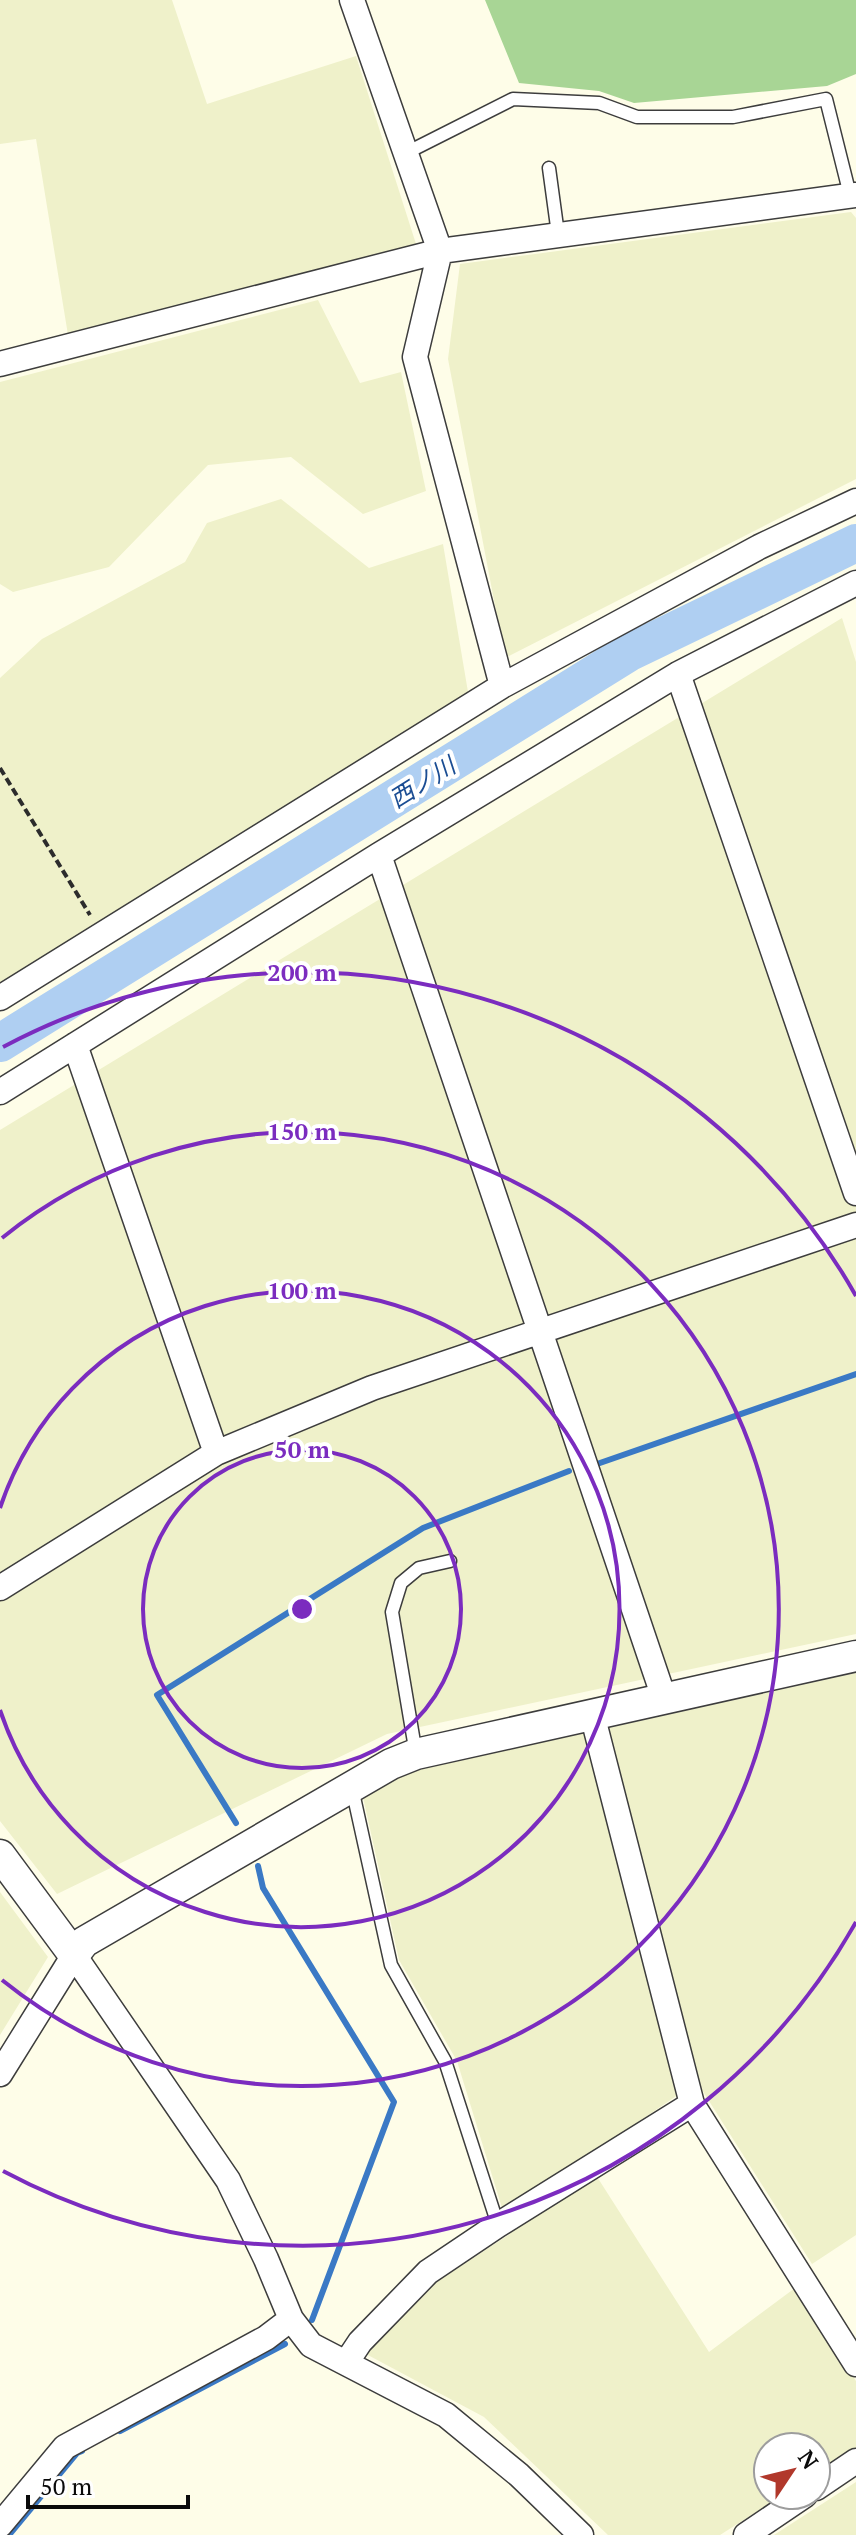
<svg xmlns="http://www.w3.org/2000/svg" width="856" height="2535" font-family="'PT Serif','Noto Sans JP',serif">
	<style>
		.farmland { fill: #eff1ca }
		.forest { fill: #a8d595 }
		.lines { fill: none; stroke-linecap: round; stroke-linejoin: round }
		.stream { stroke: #3a79c5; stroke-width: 6 }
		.river { stroke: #afcff2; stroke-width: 38 }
		.service-casing { stroke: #3d3d3d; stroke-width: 15 }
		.minor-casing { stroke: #3d3d3d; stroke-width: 27 }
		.tertiary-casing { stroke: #3d3d3d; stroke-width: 33 }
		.path { stroke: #2c2c2c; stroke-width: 4; stroke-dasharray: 8 4; stroke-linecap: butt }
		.service { stroke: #fff; stroke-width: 12 }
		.minor { stroke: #fff; stroke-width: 24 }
		.tertiary { stroke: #fff; stroke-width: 30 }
		.ring { fill: none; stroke: #7b2cbf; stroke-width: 4 }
		.labels { text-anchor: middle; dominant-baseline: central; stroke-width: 8; stroke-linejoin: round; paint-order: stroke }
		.water-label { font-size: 24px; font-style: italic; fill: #1b4d93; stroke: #fff }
		.centre { fill: #7b2cbf; stroke: #fff; stroke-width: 4 }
		.ring-label { font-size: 24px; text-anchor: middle; font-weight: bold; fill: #7b2cbf; stroke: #fff; stroke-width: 8; stroke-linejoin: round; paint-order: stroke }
	</style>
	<rect width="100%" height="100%" fill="#fefde8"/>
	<path class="farmland" d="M0,0h172l35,104 149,-48 60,188 -348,91 -32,-196 -36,5z
		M851,212l5,6v261l-351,179 -57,-299 12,-95z
		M318,300l42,83 41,-11 25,119 -63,23 -72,-57 -83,8 -99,102 -96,25 -13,-8v-202z
		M281,499l88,69 74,-24 25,148 -468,291v-305l42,-39 143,-77 22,-39z
		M842,618l14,44v972l-469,100 -330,160 -57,-73v-691z
		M856,1673v562l-44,29 -115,-182 -112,76 124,194 86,-64 61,93v68l-40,25v-27h-48v48h15l-63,40h-112l-124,-118 -118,-63 72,-73 72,-47 -53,-173 -58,-101 -36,-163 38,-23z
		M0,1892l48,65 -48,78z
		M856,2482v53h-82z"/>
	<path class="forest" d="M485,0h371v74l-29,12 -193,17 -35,-12 -80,-8z"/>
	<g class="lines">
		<path class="stream" d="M597,1464l259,-90
			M236,1823l-79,-128 266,-167 146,-57
			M258,1866l5,22 131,214 -82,218
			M120,2431l165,-87
			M9,2535l68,-82 5,-2"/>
		<path class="river" d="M0,1043l628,-390 228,-110"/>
		<g class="service-casing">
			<path id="service" d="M404,154l109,-55 86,4 38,14h96l93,-18 24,96
				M549,168l9,66
				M416,1754l-24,-142 9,-29 18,-15 31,-7
				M352,1788l39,177 54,96 53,164"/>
		</g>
		<g class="minor-casing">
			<path id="minor" d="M352,0l88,251 -25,106 87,329
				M0,364l440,-113 416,-56
				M678,674l178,519
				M379,855l285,843
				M0,998l502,-312 257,-139 97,-46
				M75,1045l141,408
				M0,1092l379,-237 299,-181 178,-91
				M0,1588l216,-135 156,-65 484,-163
				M592,1714l100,390 164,260
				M0,2074l74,-119 154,225 38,79 25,60 20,26 135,70 73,60 62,60
				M346,2363l14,-21 68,-70 70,-47 194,-121
				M816,2488l40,-27
				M0,2525l65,-78 201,-109 25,-19
				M746,2535l59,-40"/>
		</g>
		<g class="tertiary-casing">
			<path id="tertiary" d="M0,1855l74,100 10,-13 307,-178 25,-10 440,-98"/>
		</g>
		<path class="path" d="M0,768l90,147"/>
		<use href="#service" class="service"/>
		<use href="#minor" class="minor"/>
		<use href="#tertiary" class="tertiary"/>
	</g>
	<g class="ring">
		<circle cx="302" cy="1609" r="159"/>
		<path d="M0 1508A318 318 0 1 1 0 1710"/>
		<path d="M2 1238A477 477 0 1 1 2 1980"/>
		<path d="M856 1922A636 636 0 0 1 3 2171M3 1047A636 636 0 0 1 856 1296"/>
	</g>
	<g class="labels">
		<g class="water-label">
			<text transform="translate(422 782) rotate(-32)">西ノ川</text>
		</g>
	</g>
	<circle cx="302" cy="1609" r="12" class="centre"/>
	<g class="ring-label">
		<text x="302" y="981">200 m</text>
		<text x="302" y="1140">150 m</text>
		<text x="302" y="1299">100 m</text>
		<text x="302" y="1458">50 m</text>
	</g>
	<g transform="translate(792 2471) rotate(55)"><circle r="38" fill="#ffffff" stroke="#9d9d9d" stroke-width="2"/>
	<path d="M0-6L14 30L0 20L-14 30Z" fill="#b1382b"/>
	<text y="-12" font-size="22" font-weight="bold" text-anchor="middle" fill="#0a0a0a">N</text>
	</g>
	<path d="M28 2495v12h160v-12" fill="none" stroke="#0a0a0a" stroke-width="4"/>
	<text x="40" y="2495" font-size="24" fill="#0a0a0a" stroke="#ffffff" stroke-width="6" paint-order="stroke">50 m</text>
</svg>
